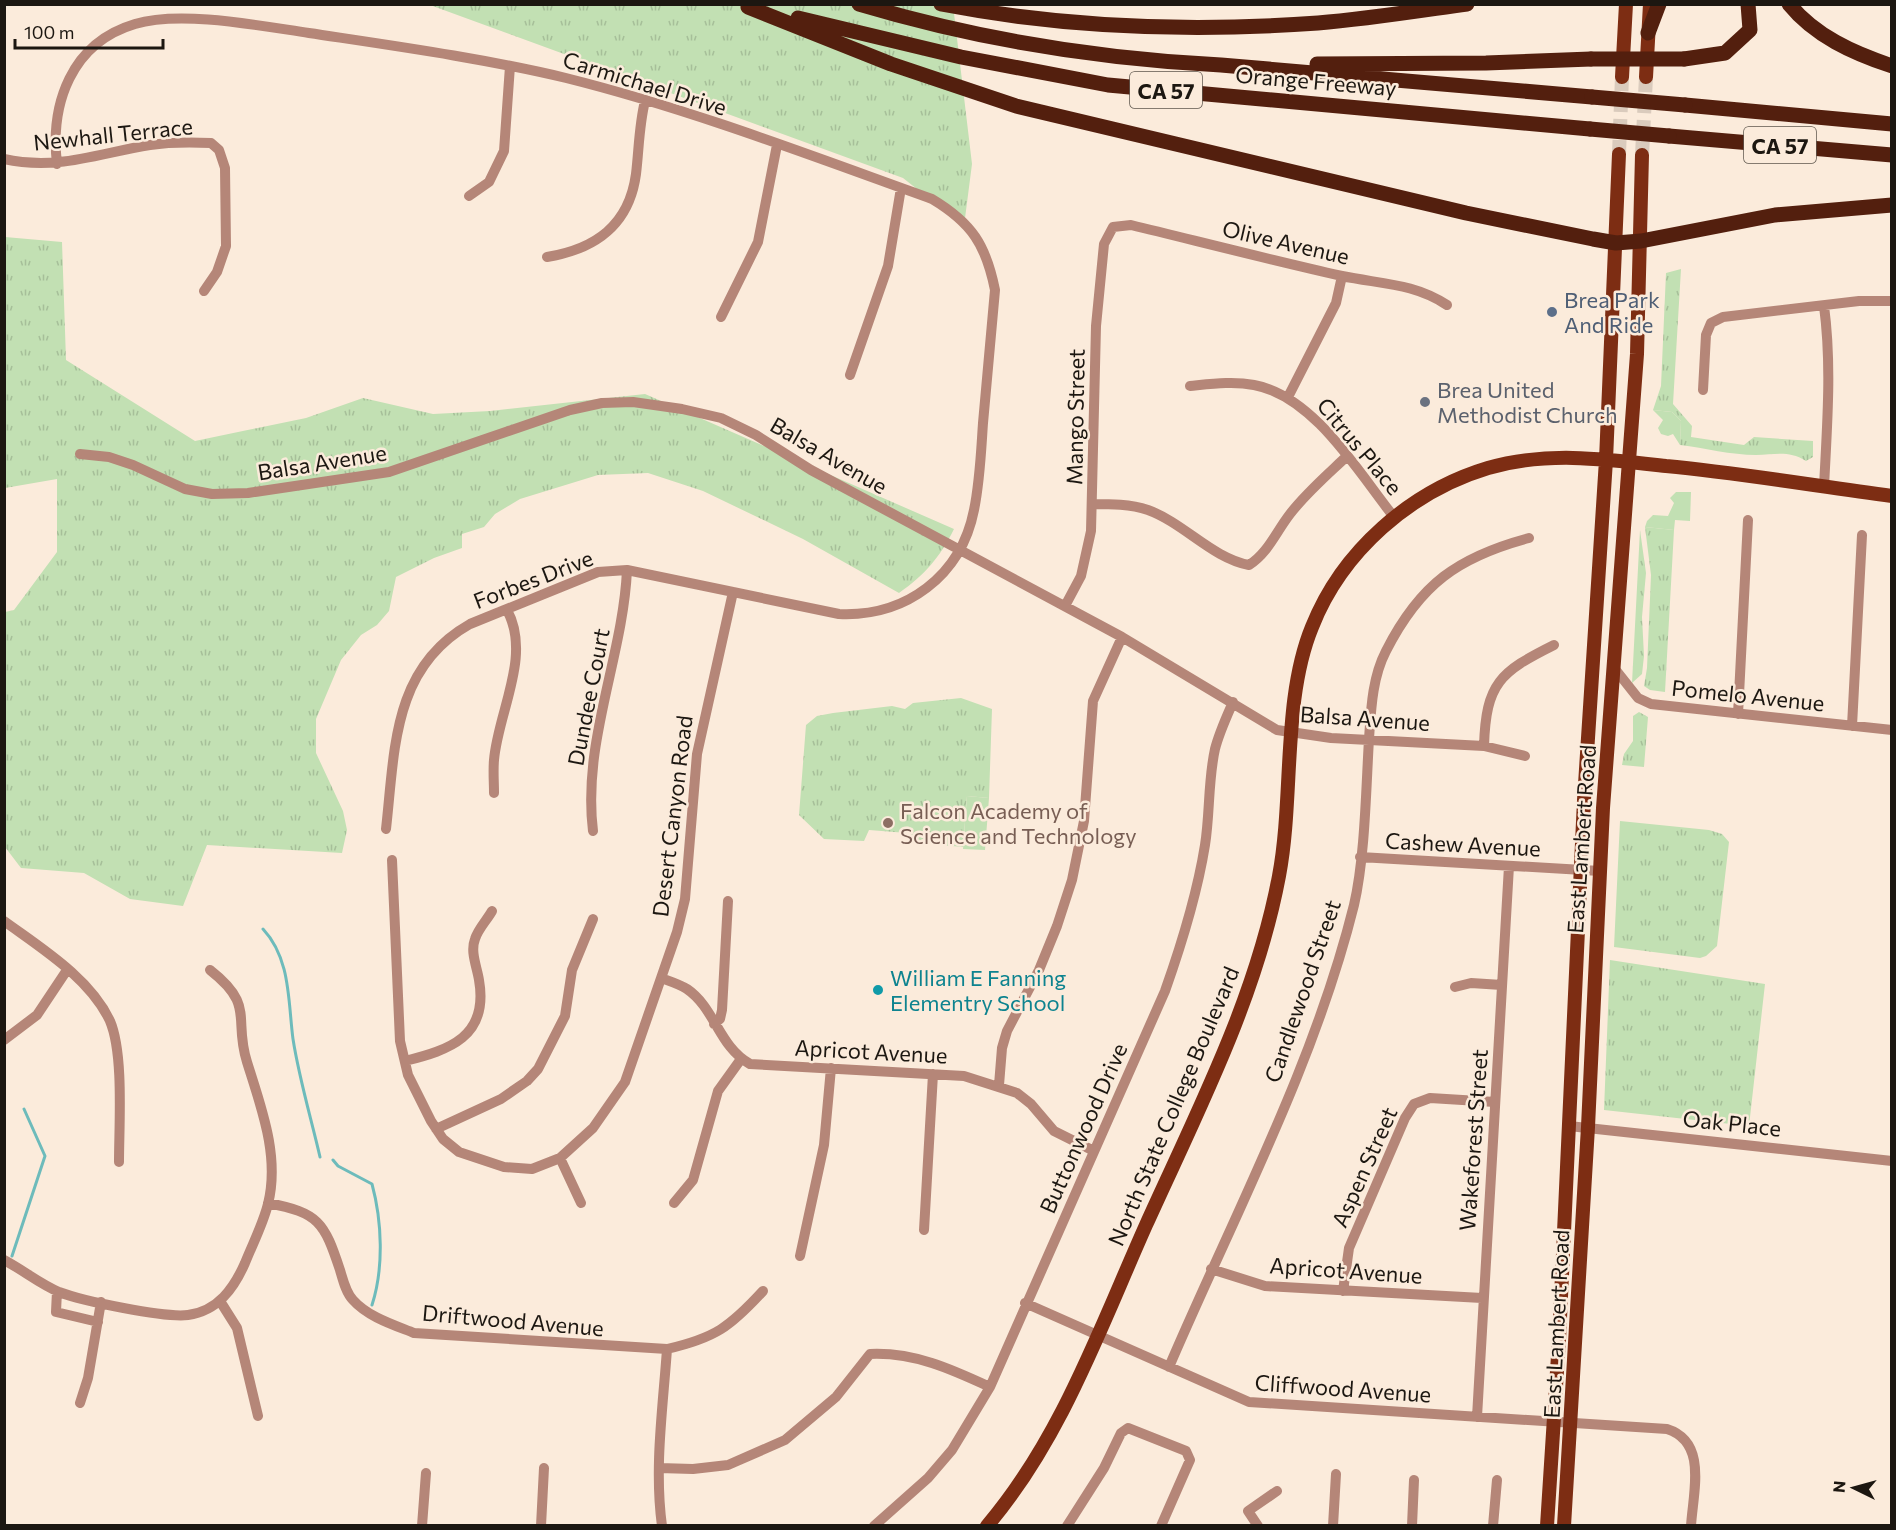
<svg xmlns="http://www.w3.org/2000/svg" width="1896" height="1530" font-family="Commissioner,sans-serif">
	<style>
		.grass { fill: url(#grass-tufts) }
		.green { fill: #c2e0b3 }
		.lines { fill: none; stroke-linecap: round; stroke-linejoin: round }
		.stream { stroke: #6dbbbb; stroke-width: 3 }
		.major-tunnel { stroke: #dacbbd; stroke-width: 14; stroke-dasharray: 14 7; stroke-linecap: butt }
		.minor { stroke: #b58678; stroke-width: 10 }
		.major { stroke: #7d2d13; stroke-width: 14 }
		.highway { stroke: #531f0e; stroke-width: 15 }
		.highway-bridge { stroke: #531f0e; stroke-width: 15 }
		.service-dot { fill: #5c6f8a; stroke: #fbebdb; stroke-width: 2 }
		.worship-dot { fill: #6b7280; stroke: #fbebdb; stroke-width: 2 }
		.education-dot { fill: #8d6e63; stroke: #fbebdb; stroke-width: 2 }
		.culture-dot { fill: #0f9aa8; stroke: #fbebdb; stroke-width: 2 }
		.labels { text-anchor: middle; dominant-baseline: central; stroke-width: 5; stroke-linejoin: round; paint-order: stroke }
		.shield { fill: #fbebdb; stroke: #5f574e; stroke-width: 1.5 }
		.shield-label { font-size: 21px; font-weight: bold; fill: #1c1711 }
		.street-label { font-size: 22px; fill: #1c1711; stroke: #fbebdb }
		.service-label { font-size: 22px; fill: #4e5e75; stroke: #fbebdb; text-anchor: start }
		.worship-label { font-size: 22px; fill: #5b616d; stroke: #fbebdb; text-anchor: start }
		.education-label { font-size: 22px; fill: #785e54; stroke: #fbebdb; text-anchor: start }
		.culture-label { font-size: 22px; fill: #0d838f; stroke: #fbebdb; text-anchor: start }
	</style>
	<defs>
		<pattern id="grass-tufts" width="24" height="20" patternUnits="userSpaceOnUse" patternTransform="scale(1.5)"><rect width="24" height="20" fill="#c2e0b3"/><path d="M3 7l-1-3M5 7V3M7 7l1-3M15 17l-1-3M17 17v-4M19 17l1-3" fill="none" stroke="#a6bf99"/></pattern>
	</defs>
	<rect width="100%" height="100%" fill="#fbebdb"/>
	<path class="grass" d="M430,5h523l19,159 -8,62 -61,-48z
		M5,237l57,5 4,118 129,81 111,-23 57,-20 70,16 57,-3 155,-17 309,135c-14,28 -29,46 -55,64l-96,-54 -100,-48 -55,-18 -50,2 -78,24 -25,15 -11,13 -22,7v14l-28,10 -38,19 -7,34 -12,14 -16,10 -20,25 -25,59v34l27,58 4,19 -5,23 -135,-8 -24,61 -53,-7 -46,-26 -63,-5 -16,-21v-235l9,-2 43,-58v-73l-52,9z
		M1681,269l-8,135 19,22 -1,11 53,8 10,-8 59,4v16l-7,4c-18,-11 -31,-6 -50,-6 -25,0 -51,-7 -76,-10l1,-24 -9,-9 -19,-2 8,-24 5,-113z
		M1645,527l29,3 -9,162 -15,-2 -6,-4 3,-18 4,-93z
		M1640,530l6,43 -4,44 2,39 -2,18 -10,9z
		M961,698l31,11 -3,89 -22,-2 -4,51 -55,-5 -1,-9 -38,-3 -5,11 -40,-2 -25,-24 7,-90 11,-9 16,-3 59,-7 13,3 8,-6z
		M1639,712l9,5 -4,50 -22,-2 2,-11 9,-13v-25z
		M1620,821l89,9 13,4 7,8 -12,104 -11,10 -6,2 -86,-11z
		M1610,960l155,24 -16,142 -145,-16z"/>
	<path class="green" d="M1653,410l19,2 9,9 -1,24 -7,-11 -5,2 -7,-2 -3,-6 5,-8z
		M1676,492h15l-1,29 -15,-1 -1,10 -29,-3 2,-6 6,-6 15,1 6,-13 -4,-5z
		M967,796l22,2 -4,52 -22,-1z"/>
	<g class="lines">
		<path class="stream" d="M263,929c28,30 25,73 30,110 6,39 18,79 27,118
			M333,1160l5,6 34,18c10,37 12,84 0,121
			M12,1256l33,-100 -21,-47"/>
		<path class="major-tunnel" d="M1619,154l3,-77
			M1642,155l4,-78"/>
		<path class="minor" d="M4,159c54,12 95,-6 146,-14 20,-3 40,-3 61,-2l8,7 6,18 1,78 -9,26 -13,19
			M57,164c-7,-60 14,-121 78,-140 46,-14 126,2 174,9 86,13 173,25 257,45 124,31 246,78 366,121 40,24 54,46 63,91 -4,45 -8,89 -12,133 -2,29 -3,58 -9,87 -13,66 -68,107 -135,104l-212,-44 -29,2 -128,52c-78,44 -75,126 -84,205
			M469,196l20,-14 15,-31 6,-85
			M547,257c48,-8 82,-31 89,-83 3,-25 3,-49 9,-73
			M1824,306c8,60 3,120 0,181
			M721,317l37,-75 19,-97
			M850,375l38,-109 13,-78
			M1190,386c21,-2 43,-5 64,-1 60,11 104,87 140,132
			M1703,390l3,-55 5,-12 12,-6 136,-16h33
			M1288,397l48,-94 6,-27
			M80,454l29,3 24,8 52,24 27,5 36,-1 141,-21 181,-62 32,-7 31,-1 49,7 39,9 35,17 55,35 311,167 155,93 54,8 153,8 41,10
			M1092,504c19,0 38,0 56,6 36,13 64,48 101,55 19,-12 27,-33 41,-51 16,-21 37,-39 56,-57
			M1065,606l16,-30 10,-45 5,-205 8,-82 9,-17 18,-2c70,17 140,35 211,51 38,8 72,7 105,29
			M1615,669l23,29 13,6 241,26
			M1738,714l10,-194
			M1852,726l10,-191
			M1484,746c2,-63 16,-74 70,-101
			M494,793c0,-11 -1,-22 0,-33 4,-48 38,-104 13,-150
			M593,831c-11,-89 30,-174 34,-261
			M1360,857l240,14
			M392,860l8,181 8,34 23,46 12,18 16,13 45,15 28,2 28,-11 33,-30 32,-46 52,-150 8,-33 12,-145 36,-162
			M4,921c37,27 86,57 106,100 14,33 9,104 9,141
			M661,978c8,3 18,6 26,11 28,19 32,58 63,75l214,12 53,17 14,11 23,27 40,20
			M1455,987l16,-4 31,2
			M714,1024l6,-5 2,-9 6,-109
			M4,1040l33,-25 30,-45
			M405,1061c44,-11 84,-24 74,-81 -2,-13 -9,-28 -4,-41 3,-10 12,-19 17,-28
			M999,1085l3,-37 5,-17 32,-61 18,-44 15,-46 12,-59 9,-120 29,-64
			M1569,1126l323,35
			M436,1129l65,-30 26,-18 11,-12 27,-53 7,-46 21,-51
			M560,1158l21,45
			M268,1203c51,10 56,19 72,67 3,10 6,23 13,30 15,17 41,25 61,33l253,16c48,-11 63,-22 96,-58
			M674,1203l19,-23 25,-89 23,-32
			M924,1230l9,-156
			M800,1256l24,-111 7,-77
			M4,1260c19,10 36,24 55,32 24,9 105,26 129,23 30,-4 46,-27 57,-52 8,-20 18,-39 23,-59 12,-48 -7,-97 -21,-142 -14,-44 9,-56 -37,-92
			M1211,1269l54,17 217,12
			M57,1291l-1,21 42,10
			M1343,1291l6,-43 56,-130 9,-14 16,-6 65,4
			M220,1301l17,27 21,88
			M1025,1303l224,99 418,27c41,13 26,63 24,97
			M1169,1367c65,-152 145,-301 185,-462 11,-47 12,-116 15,-166 2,-29 3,-61 17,-88 34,-67 72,-94 143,-113
			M80,1403l8,-25 13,-76
			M1477,1417l32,-551
			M659,1468l34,1 35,-4 57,-25 51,-43 34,-43c44,-2 81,15 120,33
			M422,1526l4,-53
			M541,1526l3,-58
			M662,1526c-8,-58 1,-119 5,-177
			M874,1526l54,-48 24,-28 38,-63 175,-396c17,-48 32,-96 40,-146 5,-31 3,-65 10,-96 4,-16 11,-31 18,-47
			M1067,1526l37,-58 17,-35 7,-5 58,23 4,9 -29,66
			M1258,1526l-10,-15 29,-20
			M1333,1526l3,-52
			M1412,1526l2,-46
			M1493,1526l4,-46"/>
		<path class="major" d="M1622,77l4,-73
			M1646,77l4,-73
			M987,1526c74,-87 113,-198 159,-301 51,-113 110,-226 133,-349 15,-79 3,-176 33,-249 30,-76 99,-136 176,-159 58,-17 118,-9 178,-2 75,7 150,20 226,30
			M1547,1526l12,-186 25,-540 22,-340 13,-306
			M1564,1526l24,-399 15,-319 34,-454 5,-199"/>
		<path class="highway" d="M859,4c117,35 241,55 362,61l371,32
			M941,4c124,24 251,28 377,19 49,-4 99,-12 149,-19
			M1789,4c26,32 64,49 103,62
			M748,7l143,57 125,42 450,107 127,26 23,4 25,-2 134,-26 117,-10
			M798,18l163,39 147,28 482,44
			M1648,33l11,-29
			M1684,59l41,-6 25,-23 -2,-26
			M1317,64l169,-1 105,-4
			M1685,105l207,19
			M1669,136l223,19"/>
		<path class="highway-bridge" d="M1591,59h93
			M1592,97l93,8
			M1590,129l79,7"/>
	</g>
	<circle class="service-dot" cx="1552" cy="312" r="6"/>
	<circle class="worship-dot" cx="1425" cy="402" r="6"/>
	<circle class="education-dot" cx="888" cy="823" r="6"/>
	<circle class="culture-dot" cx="878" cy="990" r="6"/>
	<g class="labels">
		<g class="shield">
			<rect x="1130" y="72" width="72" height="36" rx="4.5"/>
			<rect x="1744" y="127" width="72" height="36" rx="4.5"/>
		</g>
		<g class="shield-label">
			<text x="1166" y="90">CA 57</text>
			<text x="1780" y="145">CA 57</text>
		</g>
		<g class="street-label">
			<text transform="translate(1316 81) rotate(5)">Orange Freeway</text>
			<text transform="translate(645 83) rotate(17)">Carmichael Drive</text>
			<text transform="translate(113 134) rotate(-6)">Newhall Terrace</text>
			<text transform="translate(1286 242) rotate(13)">Olive Avenue</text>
			<text transform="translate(1075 417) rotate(-89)">Mango Street</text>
			<text transform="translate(1360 446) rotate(50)">Citrus Place</text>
			<text transform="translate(829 455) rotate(30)">Balsa Avenue</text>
			<text transform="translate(322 462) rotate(-9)">Balsa Avenue</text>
			<text transform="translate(533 579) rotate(-21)">Forbes Drive</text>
			<text transform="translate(1748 695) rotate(6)">Pomelo Avenue</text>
			<text transform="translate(588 697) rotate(-79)">Dundee Court</text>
			<text transform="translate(1365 718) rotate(4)">Balsa Avenue</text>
			<text transform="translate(672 816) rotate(-83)">Desert Canyon Road</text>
			<text transform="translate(1581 839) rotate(-86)">East Lambert Road</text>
			<text transform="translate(1463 844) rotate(3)">Cashew Avenue</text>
			<text transform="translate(1302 991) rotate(-71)">Candlewood Street</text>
			<text transform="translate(871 1051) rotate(3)">Apricot Avenue</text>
			<text transform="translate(1173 1106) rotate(-67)">North State College Boulevard</text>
			<text transform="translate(1732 1123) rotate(6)">Oak Place</text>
			<text transform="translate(1083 1128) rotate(-66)">Buttonwood Drive</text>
			<text transform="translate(1473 1140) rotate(-86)">Wakeforest Street</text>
			<text transform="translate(1364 1167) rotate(-66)">Aspen Street</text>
			<text transform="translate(1346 1270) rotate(4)">Apricot Avenue</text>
			<text transform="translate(513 1320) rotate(5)">Driftwood Avenue</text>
			<text transform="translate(1556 1324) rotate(-87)">East Lambert Road</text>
			<text transform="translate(1343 1388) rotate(4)">Cliffwood Avenue</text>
		</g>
		<g class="service-label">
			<text x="1564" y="299">Brea Park<tspan x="1564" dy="25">And Ride</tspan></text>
		</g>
		<g class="worship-label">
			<text x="1437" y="389">Brea United<tspan x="1437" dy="25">Methodist Church</tspan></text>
		</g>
		<g class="education-label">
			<text x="900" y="810">Falcon Academy of<tspan x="900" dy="25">Science and Technology</tspan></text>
		</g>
		<g class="culture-label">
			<text x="890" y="977">William E Fanning<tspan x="890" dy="25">Elementry School</tspan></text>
		</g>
	</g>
	<rect width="1896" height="1530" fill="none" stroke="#1c1711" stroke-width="12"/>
	<g transform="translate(1854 1488) rotate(275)" stroke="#fbebdb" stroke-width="4.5" paint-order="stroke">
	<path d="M0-4.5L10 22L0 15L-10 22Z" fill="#1c1711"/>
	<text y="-9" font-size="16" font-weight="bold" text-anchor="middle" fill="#1c1711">N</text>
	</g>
	<path d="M15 39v9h148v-9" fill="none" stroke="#1c1711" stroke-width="3"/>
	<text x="24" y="39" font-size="18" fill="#1c1711" stroke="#fbebdb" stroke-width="4.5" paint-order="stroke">100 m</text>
</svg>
